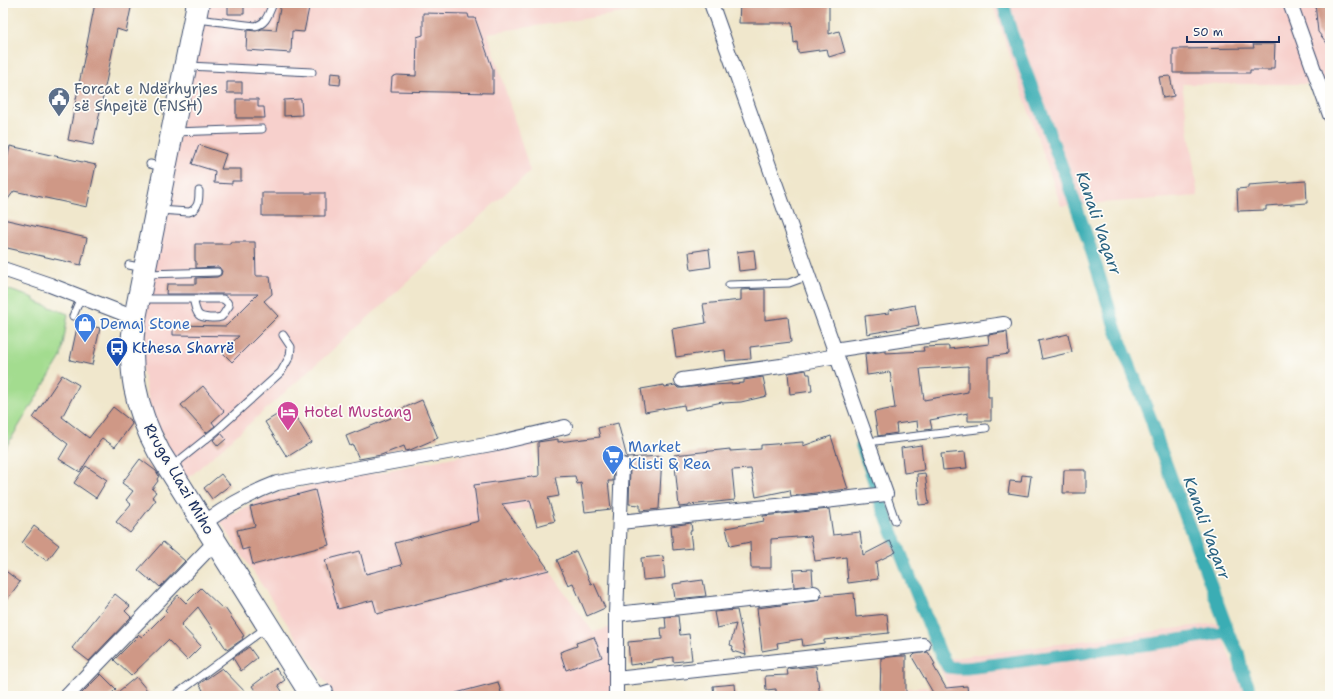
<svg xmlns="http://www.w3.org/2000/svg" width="1333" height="699" font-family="'Shantell Sans',sans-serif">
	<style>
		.built { fill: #f7d0cc }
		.green { fill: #a3dc8f; stroke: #5f8676 }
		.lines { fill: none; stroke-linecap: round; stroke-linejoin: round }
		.canal { stroke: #3badb4; stroke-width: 13 }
		.building { fill: #cf9886; fill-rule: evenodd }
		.lane-casing { stroke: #3b4b6e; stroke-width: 9 }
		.street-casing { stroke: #3b4b6e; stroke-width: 16 }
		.primary-casing { stroke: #3b4b6e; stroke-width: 24 }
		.lane { stroke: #fff; stroke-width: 7 }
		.street { stroke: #fff; stroke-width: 14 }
		.primary { stroke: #fff; stroke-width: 22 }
		.labels { text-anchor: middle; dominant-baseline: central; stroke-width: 3.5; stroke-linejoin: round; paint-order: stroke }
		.service-label { font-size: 15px; fill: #4e5e75; stroke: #fdfcf7; text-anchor: start }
		.shop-label { font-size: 15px; fill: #366cbe; stroke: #fdfcf7; text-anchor: start }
		.transit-label { font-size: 15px; fill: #164399; stroke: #fdfcf7; text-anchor: start }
		.hotel-label { font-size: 15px; fill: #b23c85; stroke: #fdfcf7; text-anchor: start }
		.street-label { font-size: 15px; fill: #1b2f5e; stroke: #fdfcf7 }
		.water-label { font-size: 16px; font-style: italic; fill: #286180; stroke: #fdfcf7 }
	</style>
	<rect width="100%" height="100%" fill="#fdfcf7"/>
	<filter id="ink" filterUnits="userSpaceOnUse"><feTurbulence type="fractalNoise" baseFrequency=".025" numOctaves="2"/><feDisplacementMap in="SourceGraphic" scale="8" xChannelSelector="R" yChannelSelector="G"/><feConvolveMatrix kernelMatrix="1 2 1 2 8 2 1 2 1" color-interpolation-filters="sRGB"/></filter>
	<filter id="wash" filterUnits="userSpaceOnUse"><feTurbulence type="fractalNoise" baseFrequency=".012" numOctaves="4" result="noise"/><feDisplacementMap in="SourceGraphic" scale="16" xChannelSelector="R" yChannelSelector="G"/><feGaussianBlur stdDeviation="0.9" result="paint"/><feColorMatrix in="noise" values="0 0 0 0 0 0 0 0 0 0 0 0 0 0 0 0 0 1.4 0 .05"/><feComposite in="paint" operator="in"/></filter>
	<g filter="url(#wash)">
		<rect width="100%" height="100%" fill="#f0e7cc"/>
		<path class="built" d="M205,3h485l-202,30 42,138 -201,182 -144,128 -34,-69 -9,-44v-44z
			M992,3h338v123l-18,-42h-130l16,112 -137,10z
			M534,441l-3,67 -22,5 84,119 23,-6v70h-282l-114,-175 43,-23 21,-7z
			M1217,623l28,73h-424l126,-11 -10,-25z"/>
		<path class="green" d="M3,288l31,10v3l34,13 -7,43 -58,95z"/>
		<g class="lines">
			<path class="canal" d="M862,446l13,38
				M880,501l60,152 8,14 10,1h8c39,-4 77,-11 116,-15 4,0 8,-2 12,-2 43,-5 87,-10 130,-19l2,-3 -1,-6 -66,-178 -7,-23 -36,-92 -28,-90 -23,-65 -54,-143 -8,-29
				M1226,629l12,23 4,18 10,26"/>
		</g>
		<g id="blocks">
			<path class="building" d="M95,3h37l-6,29 -9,-3 -24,116 -25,-5z
				M228,3h16v11h-16z
				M281,3h29l-6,29 -12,-1 -1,22 -45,-3 1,-20 9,1 6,-2 14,1z
				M740,3h89v31l10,-3 6,21 -16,5 -2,-8 -29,4 -1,-11 -3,1 -2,-20h-53z
				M1315,3h15v44l-12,-15z
				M423,13l45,1 1,4h6l18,52v23l-102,-2 1,-14 5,-2 19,1 1,-39 6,-2z
				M1253,44h22l-1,24h-3v2h-21v3h-77v-24l81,-1z
				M331,73l10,1 -1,11 -10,-1z
				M1170,76l4,20 -11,2 -4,-21z
				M227,82h15v11h-15z
				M236,99h22v8h6l1,11h-29z
				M301,99l1,16 -18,1v-16z
				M199,145l27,9 -5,15h20v12h-9v3l-18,-1 1,-12 -23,-7z
				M10,146l86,19 -9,42 -73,-16 -11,15v-28z
				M1306,181l1,22 -41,3v4l-28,1 -1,-22 11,-1v-3z
				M262,193h63v23h-63z
				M3,219l84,19 -6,27 -78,-18z
				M230,242h25l1,34h14l2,18 -8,7 14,15 -46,46 -10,-10 17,-16 -66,-1v-10l53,1 32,-32h-92l1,-10h29v-6l21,-1 4,-2 1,-4 -3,-4 -23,1v-7h-1v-17h35z
				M709,249l2,18 -20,3 -2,-18z
				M754,250l2,19 -17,2 -2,-19z
				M765,289v31l23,-3 3,25 -41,5 1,12 -25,2 -1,-11 -49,7 -4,-28 34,-6 -3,-19 38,-4v-10z
				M915,305l4,20 -52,9 -2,-18 24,-3v-3z
				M78,323l22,5 -8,37 -22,-5z
				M1007,332l2,22 -21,3v40h3v24h-23v-8l-38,7 2,9 -14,2 -1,-10 -21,3 1,9 -19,3 -4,-24 21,-4 -5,-36 -23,3 -2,-21 20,-3v2l39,-2 -1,-4 26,-1v3l40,-5 -1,-9zM968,366v26l-44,8 -4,-31z
				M1068,334l4,18 -30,7 -4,-18z
				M806,370l1,4h3l2,17 -22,3 -2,-21z
				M62,375l17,10 -17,32 27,21 24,-31 18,14 1,3 -17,23 -13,-9 -22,34 -21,-13 9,-15 -35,-26z
				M763,377l4,19 -26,6 -19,1v-1l-37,8 -1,-5 -39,7 -4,-23 23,-4 1,2 10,-2 3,3h5l31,-4v1l30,-2v-3z
				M203,386l21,25 -12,11 3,4 -9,7 -25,-28z
				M422,400l16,38 -28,12 -4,1 -2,-5 -23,9 -22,4 -6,-14 -3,1 -4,-10 45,-18 -1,-4z
				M290,407l21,35 -24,15 -22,-35z
				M618,423l9,35 35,-2 -3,53 -19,2v-6l-11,-1 1,-39 -1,-4 -3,-3 -4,-1 -4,1 -3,2 -1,5 -1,16h-5l3,28 -26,3 -4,-29 -4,1 -2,-8 -20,1 4,19 -11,2 7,23 -18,5 -7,-26 -28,4 47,66 -172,44 -4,-14 -35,9 -13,-49 35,-9 6,23 36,-9 -7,-22 84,-22 -5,-36 65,-9 -1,-34 20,-3v3l42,-5 -2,-9z
				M221,433l5,6 -8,7 -5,-6z
				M831,436l17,53 -57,7 -1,-6 -34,7 -5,-28 -19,1 3,30 -46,5v1l-10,1 -5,-52 56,-6v2l31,-2v-4l42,-3v4z
				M921,445l3,25 -20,3 -3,-25z
				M965,452l2,16 -24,2 -2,-16z
				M140,459l16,12 3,5 -2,3 1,2 -6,8 4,3 -4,5 4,3 -26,33 -14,-11 15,-18 -5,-4 7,-9 -11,-8z
				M86,466l21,14 -11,18 -22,-15z
				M1064,470h22v23h-23z
				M925,473l4,31 -10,1 -2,-31z
				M221,474l9,11 -18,14 -8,-11z
				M1022,475l9,1 -3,20 -20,-3 2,-12 11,1z
				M315,490l14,55 -76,20 -4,-17 -7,2 -5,-20 18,-4 -5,-19z
				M829,509l4,26 27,-3 3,23 27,-14 6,11 -20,10 2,17 -30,4 -2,-26 -31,4 -4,-25 -40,3v29h-20l-1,-26 -20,4 -4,-18 38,-7 -1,-5z
				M691,523l1,8h-2l2,17 -19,2 -2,-24z
				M34,526l25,19 -12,16 -25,-18z
				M163,542l22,19 -25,26 -8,-7 -1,1 -13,-11z
				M576,551l15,33 3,-1 11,25 -18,8 -14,-33 -5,2 -11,-25z
				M663,556l2,22 -22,2 -2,-22z
				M3,569l17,13 -17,23z
				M812,569l1,16 -19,2 -1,-17z
				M703,580l3,16 -31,3 -2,-15z
				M201,588l22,21 2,-1 19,28 -2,1 1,2 -16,11 -29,-43 -17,18 20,21 -14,14 -19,-20 -37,36 -17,-16 25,-25 3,2 25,-25 -2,-2 13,-15 8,8z
				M854,593l2,24 31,-3 2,19 -65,7v3l-21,3 -1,-7 -25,4 1,5 -16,3 -5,-43 58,-7 4,-1 3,-4z
				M115,594l15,12 -5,5 6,6 -42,44 -17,-13z
				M737,610l6,29 3,16 -14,-4 1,-5 -3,-1 6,-21 -19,4 -3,-16z
				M678,616l2,19 9,-1 3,26 -19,2v-5l-21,3v2l-22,3 -2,-23 34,-3 -1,-11h5l-1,-11z
				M594,637l8,20 -36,13 -6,-18 17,-6 -1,-3z
				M249,647l8,11 -16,13 -8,-13z
				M928,652l7,12 -2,1 13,23 21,-2 1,10h-33l-23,-39 3,-3z
				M899,656h7v40h-26l1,-38z
				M816,666l4,30h-44v-7l-10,1 -1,-14 23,-1 -1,-6z
				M222,668l27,28h-54l8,-6 -4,-6z
				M276,668l9,12 -7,5 7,11h-26l-7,-10z
				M101,674l15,15 -7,7h-30z
				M136,677l16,19h-39z
				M498,682l4,14h-46v-3z
				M735,684l1,12h-22l-1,-10z"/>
		</g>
	</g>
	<g filter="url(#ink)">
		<use href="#blocks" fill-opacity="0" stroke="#3b4b6e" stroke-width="1"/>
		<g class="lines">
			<g class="lane-casing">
				<path id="lane" d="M197,19l58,7c11,-2 13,-11 17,-20
					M188,66l124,6
					M174,132l88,-3
					M150,164l13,3
					M159,210l30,2c10,-3 10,-13 10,-21
					M129,265l14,3
					M146,274l71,-2
					M729,285l60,-2 19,-7
					M141,299h82l4,3 2,4c-3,3 -5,9 -8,11 -5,2 -19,1 -22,-2 -4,-4 -4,-11 -6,-16
					M73,316l8,-19
					M867,442l119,-14
					M171,467l45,-36 65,-59 9,-16 1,-9 -8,-12
					M886,494l9,26
					M313,694l16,-5
					M174,696l93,-69"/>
			</g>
			<g class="street-casing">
				<path id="street" d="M1290,3l40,112
					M3,269l47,16 85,33
					M834,350l170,-26
					M682,380l99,-14 55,-10
					M620,522l205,-21 61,-7 -175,-491
					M204,523c22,-16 47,-30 73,-40l220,-40 68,-16
					M616,614l198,-21
					M616,679l307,-34
					M67,696l148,-154
					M616,696v-82l6,-149"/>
			</g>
			<g class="primary-casing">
				<path id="primary" d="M198,3l-63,315c-8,50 0,90 24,134l153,244"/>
			</g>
			<use href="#lane" class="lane"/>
			<use href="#street" class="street"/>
			<use href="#primary" class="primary"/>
		</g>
	</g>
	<defs>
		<g id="civic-pin" transform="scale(1.15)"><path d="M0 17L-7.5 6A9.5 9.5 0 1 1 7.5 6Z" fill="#5c6f8a" stroke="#fdfcf7"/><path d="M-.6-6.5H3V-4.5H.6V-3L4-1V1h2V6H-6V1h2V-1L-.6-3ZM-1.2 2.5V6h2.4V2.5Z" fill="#fff"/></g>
		<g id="shop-pin" transform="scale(1.15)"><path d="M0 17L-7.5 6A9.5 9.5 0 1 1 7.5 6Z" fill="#3f7fe0" stroke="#fdfcf7"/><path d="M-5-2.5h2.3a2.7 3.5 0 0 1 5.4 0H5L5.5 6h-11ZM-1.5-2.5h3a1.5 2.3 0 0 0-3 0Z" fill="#fff"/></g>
		<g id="bus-pin" transform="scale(1.15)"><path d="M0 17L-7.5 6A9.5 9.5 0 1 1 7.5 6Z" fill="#1a4fb4" stroke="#fdfcf7"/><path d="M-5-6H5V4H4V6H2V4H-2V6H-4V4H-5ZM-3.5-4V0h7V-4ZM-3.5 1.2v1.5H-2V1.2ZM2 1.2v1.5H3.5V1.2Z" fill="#fff"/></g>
		<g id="hotel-pin" transform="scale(1.15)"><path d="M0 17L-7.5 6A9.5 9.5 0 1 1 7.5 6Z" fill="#d1479c" stroke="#fdfcf7"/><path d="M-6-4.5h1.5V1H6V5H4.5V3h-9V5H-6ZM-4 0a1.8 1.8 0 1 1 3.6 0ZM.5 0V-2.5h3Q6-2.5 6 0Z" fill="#fff"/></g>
		<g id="supermarket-pin" transform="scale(1.15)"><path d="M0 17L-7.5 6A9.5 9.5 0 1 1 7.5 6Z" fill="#3f7fe0" stroke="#fdfcf7"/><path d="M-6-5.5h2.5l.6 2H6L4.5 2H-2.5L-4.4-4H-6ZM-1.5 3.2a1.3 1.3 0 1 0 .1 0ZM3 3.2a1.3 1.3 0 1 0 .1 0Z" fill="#fff"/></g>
	</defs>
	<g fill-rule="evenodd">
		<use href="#civic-pin" x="59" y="98"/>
		<use href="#shop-pin" x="85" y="324"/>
		<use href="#bus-pin" x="117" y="348"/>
		<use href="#hotel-pin" x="288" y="412"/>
		<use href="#supermarket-pin" x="613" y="456"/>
	</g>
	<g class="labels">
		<g class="service-label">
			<text x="74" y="89">Forcat e Ndërhyrjes<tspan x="74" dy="17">së Shpejtë (FNSH)</tspan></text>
		</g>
		<g class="shop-label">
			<text x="100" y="324">Demaj Stone</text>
			<text x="628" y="447">Market<tspan x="628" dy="17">Klisti &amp; Rea</tspan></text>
		</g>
		<g class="transit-label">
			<text x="132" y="348">Kthesa Sharrë</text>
		</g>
		<g class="hotel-label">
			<text x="304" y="412">Hotel Mustang</text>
		</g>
		<g class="street-label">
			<text transform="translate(179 479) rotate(60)">Rruga Llazi Miho</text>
		</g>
		<g class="water-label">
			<text transform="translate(1099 223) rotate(71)">Kanali Vaqarr</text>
			<text transform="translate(1207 528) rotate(70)">Kanali Vaqarr</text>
		</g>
	</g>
	<rect width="1333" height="699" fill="none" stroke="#fdfcf7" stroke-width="16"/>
	<path d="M1187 36v6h92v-6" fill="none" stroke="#1b2f5e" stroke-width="2"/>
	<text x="1193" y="36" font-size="12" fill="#1b2f5e" stroke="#fdfcf7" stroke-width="3" paint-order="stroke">50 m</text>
</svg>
